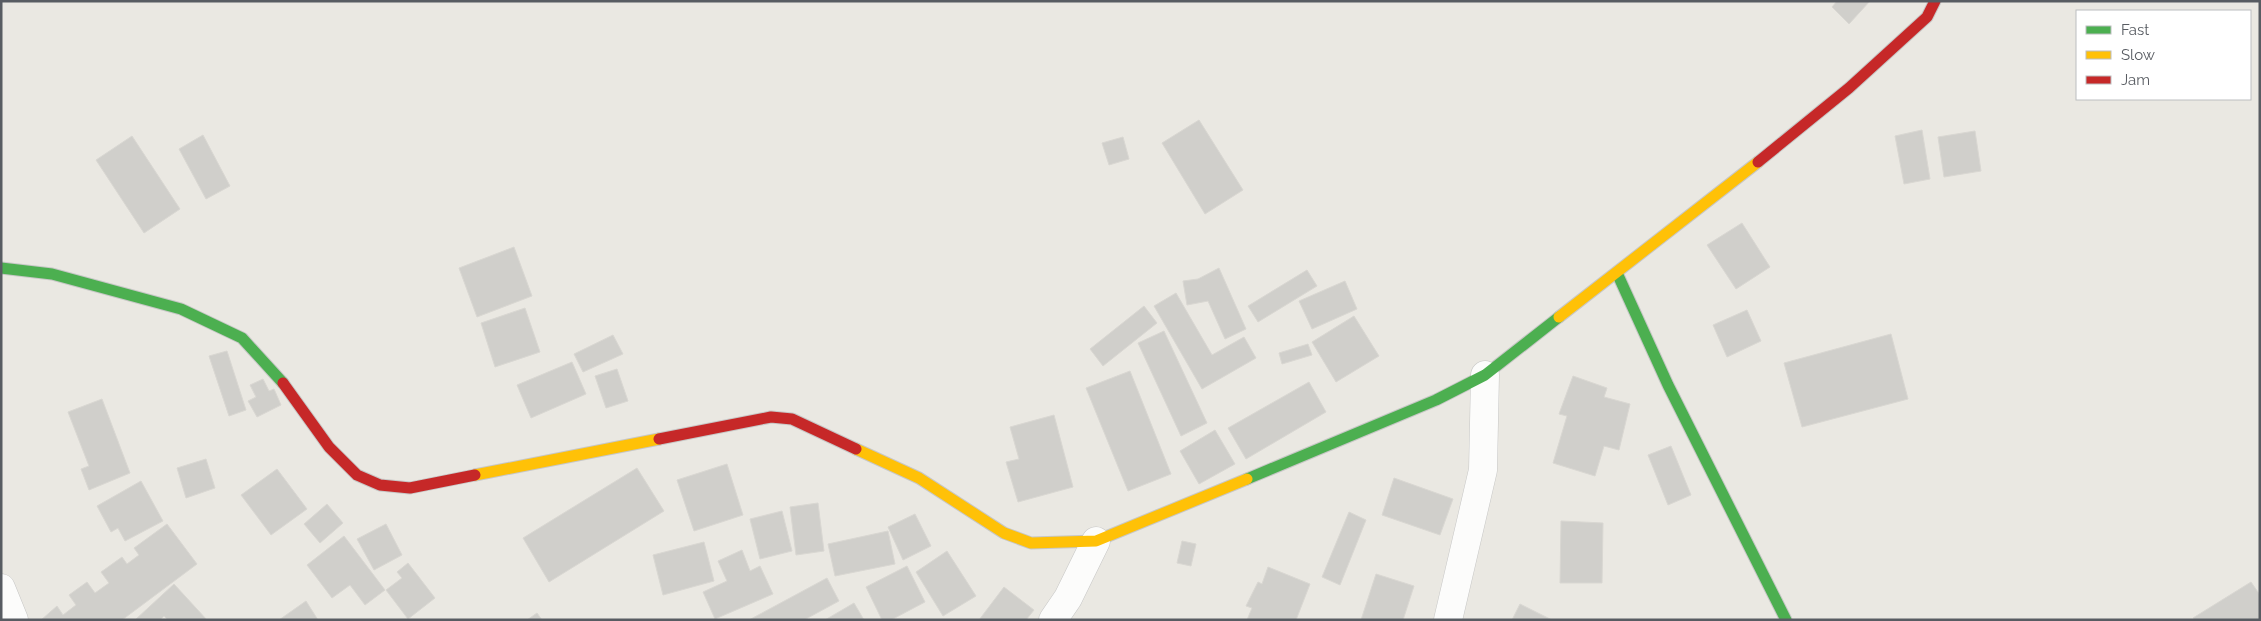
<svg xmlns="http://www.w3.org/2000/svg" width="2261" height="621" font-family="Raleway,sans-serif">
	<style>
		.building { fill: #d0cfcb; stroke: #d9d7d2 }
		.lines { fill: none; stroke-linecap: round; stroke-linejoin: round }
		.street-casing { stroke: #c6c6c5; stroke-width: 29 }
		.fast-casing { stroke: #c7c7c6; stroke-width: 13 }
		.slow-casing { stroke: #c7c7c6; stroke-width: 13 }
		.jam-casing { stroke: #c7c7c6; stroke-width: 13 }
		.street { stroke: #fcfcfb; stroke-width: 28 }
		.fast { stroke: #4caf50; stroke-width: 11 }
		.slow { stroke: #ffc107; stroke-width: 11 }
		.jam { stroke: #c62828; stroke-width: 11 }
	</style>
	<rect width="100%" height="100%" fill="#eae8e2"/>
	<path class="building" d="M1837,1h33l-21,23 -17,-17z
		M1199,120l44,70 -38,24 -43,-71z
		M1922,130l8,49 -26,5 -9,-48z
		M1975,131l6,40 -37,6 -6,-40z
		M203,135l27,51 -24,13 -27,-50z
		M132,136l48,73 -36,24 -48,-73z
		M1123,137l6,22 -20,6 -7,-22z
		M1742,223l28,44 -34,22 -29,-44z
		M514,247l18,49 -55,21 -18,-49z
		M1219,268l27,61 -21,10 -17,-38 -21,4 -4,-24 15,-2z
		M1307,270l10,16 -59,36 -10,-16z
		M1345,281l12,28 -45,20 -13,-28z
		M1176,293l36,62 32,-18 12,21 -54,31 -48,-83z
		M1144,306l13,17 -54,43 -13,-17z
		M525,308l15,44 -45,15 -14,-44z
		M1747,310l14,31 -34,16 -14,-32z
		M1354,316l25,40 -43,26 -24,-40z
		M1164,331l43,92 -26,13 -43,-93z
		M1891,334l17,65 -106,28 -18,-64z
		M613,335l10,19 -40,18 -9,-18z
		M1308,344l4,11 -30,9 -3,-11z
		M227,351l19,59 -17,6 -20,-60z
		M572,362l14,32 -55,24 -14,-33z
		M617,369l11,32 -22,7 -11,-32z
		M1130,371l41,103 -43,17 -42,-103z
		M1573,376l34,12 -3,9 26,7 -11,46 -15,-4 -9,30 -42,-13 14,-47 -8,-2z
		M263,379l6,12 5,-2 7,16 -24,12 -9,-16 8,-4 -6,-12z
		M1309,382l17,30 -80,47 -18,-31z
		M102,399l28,74 -41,17 -8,-21 8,-3 -21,-54z
		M1054,415l19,72 -55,15 -12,-40 13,-3 -9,-32z
		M1215,430l20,34 -36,20 -19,-33z
		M1671,446l20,49 -23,10 -20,-50z
		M206,459l9,29 -29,10 -9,-30z
		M727,464l16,51 -49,16 -17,-51z
		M637,468l27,43 -115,71 -26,-44z
		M277,469l30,40 -36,26 -30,-40z
		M1394,478l59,21 -13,36 -58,-20z
		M141,481l22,40 -38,20 -7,-13 -7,4 -14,-26z
		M818,503l6,48 -28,4 -6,-48z
		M327,504l16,19 -23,20 -16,-19z
		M782,511l10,40 -32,8 -10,-40z
		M1349,512l17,8 -26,65 -18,-8z
		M915,514l16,32 -28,14 -15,-33z
		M1561,521l42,2 -1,60h-42z
		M167,524l30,40 -75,56h-81l16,-14 6,9 13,-10 -7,-10 18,-13 8,11 14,-10 -8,-11 21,-15 5,7 12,-9 -5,-7z
		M386,524l16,31 -28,15 -17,-31z
		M888,531l7,33 -60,12 -7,-32z
		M344,536l41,54 -20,15 -15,-20 -18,13 -25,-33z
		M1182,541l14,3 -5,22 -14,-3z
		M704,542l10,39 -51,14 -10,-40z
		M742,550l8,21 10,-5 13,28 -58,25 -12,-27 24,-11 -9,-20z
		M947,551l29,45 -33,20 -27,-44z
		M408,563l27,35 -27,21 -22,-29 16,-12 -5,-6z
		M907,566l18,36 -34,18h-9l-16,-33z
		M1268,567l42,17 -14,36h-49l5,-12 -6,-2 12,-24 4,2z
		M1376,574l38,12 -11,34h-42z
		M827,578l12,23 -35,19h-55z
		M2251,582l9,13v25h-65l-2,-2z
		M174,584l33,36h-39l-4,-4 -4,4h-25z
		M1004,587l30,23 -8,10h-47z
		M306,601l12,19h-39z
		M854,603l10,17h-39z
		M1520,604l32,16h-40z
		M537,613l5,7h-15z"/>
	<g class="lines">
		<g class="street-casing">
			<path id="street" d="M1,588l13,32
				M1053,620l15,-22 28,-57
				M1448,620l35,-150 2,-95"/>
		</g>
		<g class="fast-casing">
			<path id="fast" d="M1,268l51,6 129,35 61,29 41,45
				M1617,273l51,112 118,235
				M1247,479l189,-79 49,-25 74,-58"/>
		</g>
		<g class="slow-casing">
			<path id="slow" d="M1559,317l199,-155
				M856,449l63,29 85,55 27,10 65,-2 151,-62
				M475,475l184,-36"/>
		</g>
		<g class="jam-casing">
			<path id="jam" d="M1758,162l91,-74 78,-71 8,-16
				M283,383l46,64 28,28 23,10 30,3 65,-13
				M659,439l112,-22 21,2 64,30"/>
		</g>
		<use href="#street" class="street"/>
		<use href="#fast" class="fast"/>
		<use href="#slow" class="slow"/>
		<use href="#jam" class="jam"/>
	</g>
	<rect width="2261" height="621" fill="none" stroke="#585c62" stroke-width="5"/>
	<rect x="2076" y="10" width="175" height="90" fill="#ffffff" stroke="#bcbec0"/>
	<rect x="2086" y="26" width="25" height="8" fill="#4caf50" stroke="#bcbec0"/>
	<text x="2121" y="35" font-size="15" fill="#585c62">Fast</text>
	<rect x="2086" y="51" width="25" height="8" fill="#ffc107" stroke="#bcbec0"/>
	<text x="2121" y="60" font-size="15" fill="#585c62">Slow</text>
	<rect x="2086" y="76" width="25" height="8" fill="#c62828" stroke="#bcbec0"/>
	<text x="2121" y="85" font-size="15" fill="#585c62">Jam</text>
</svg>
